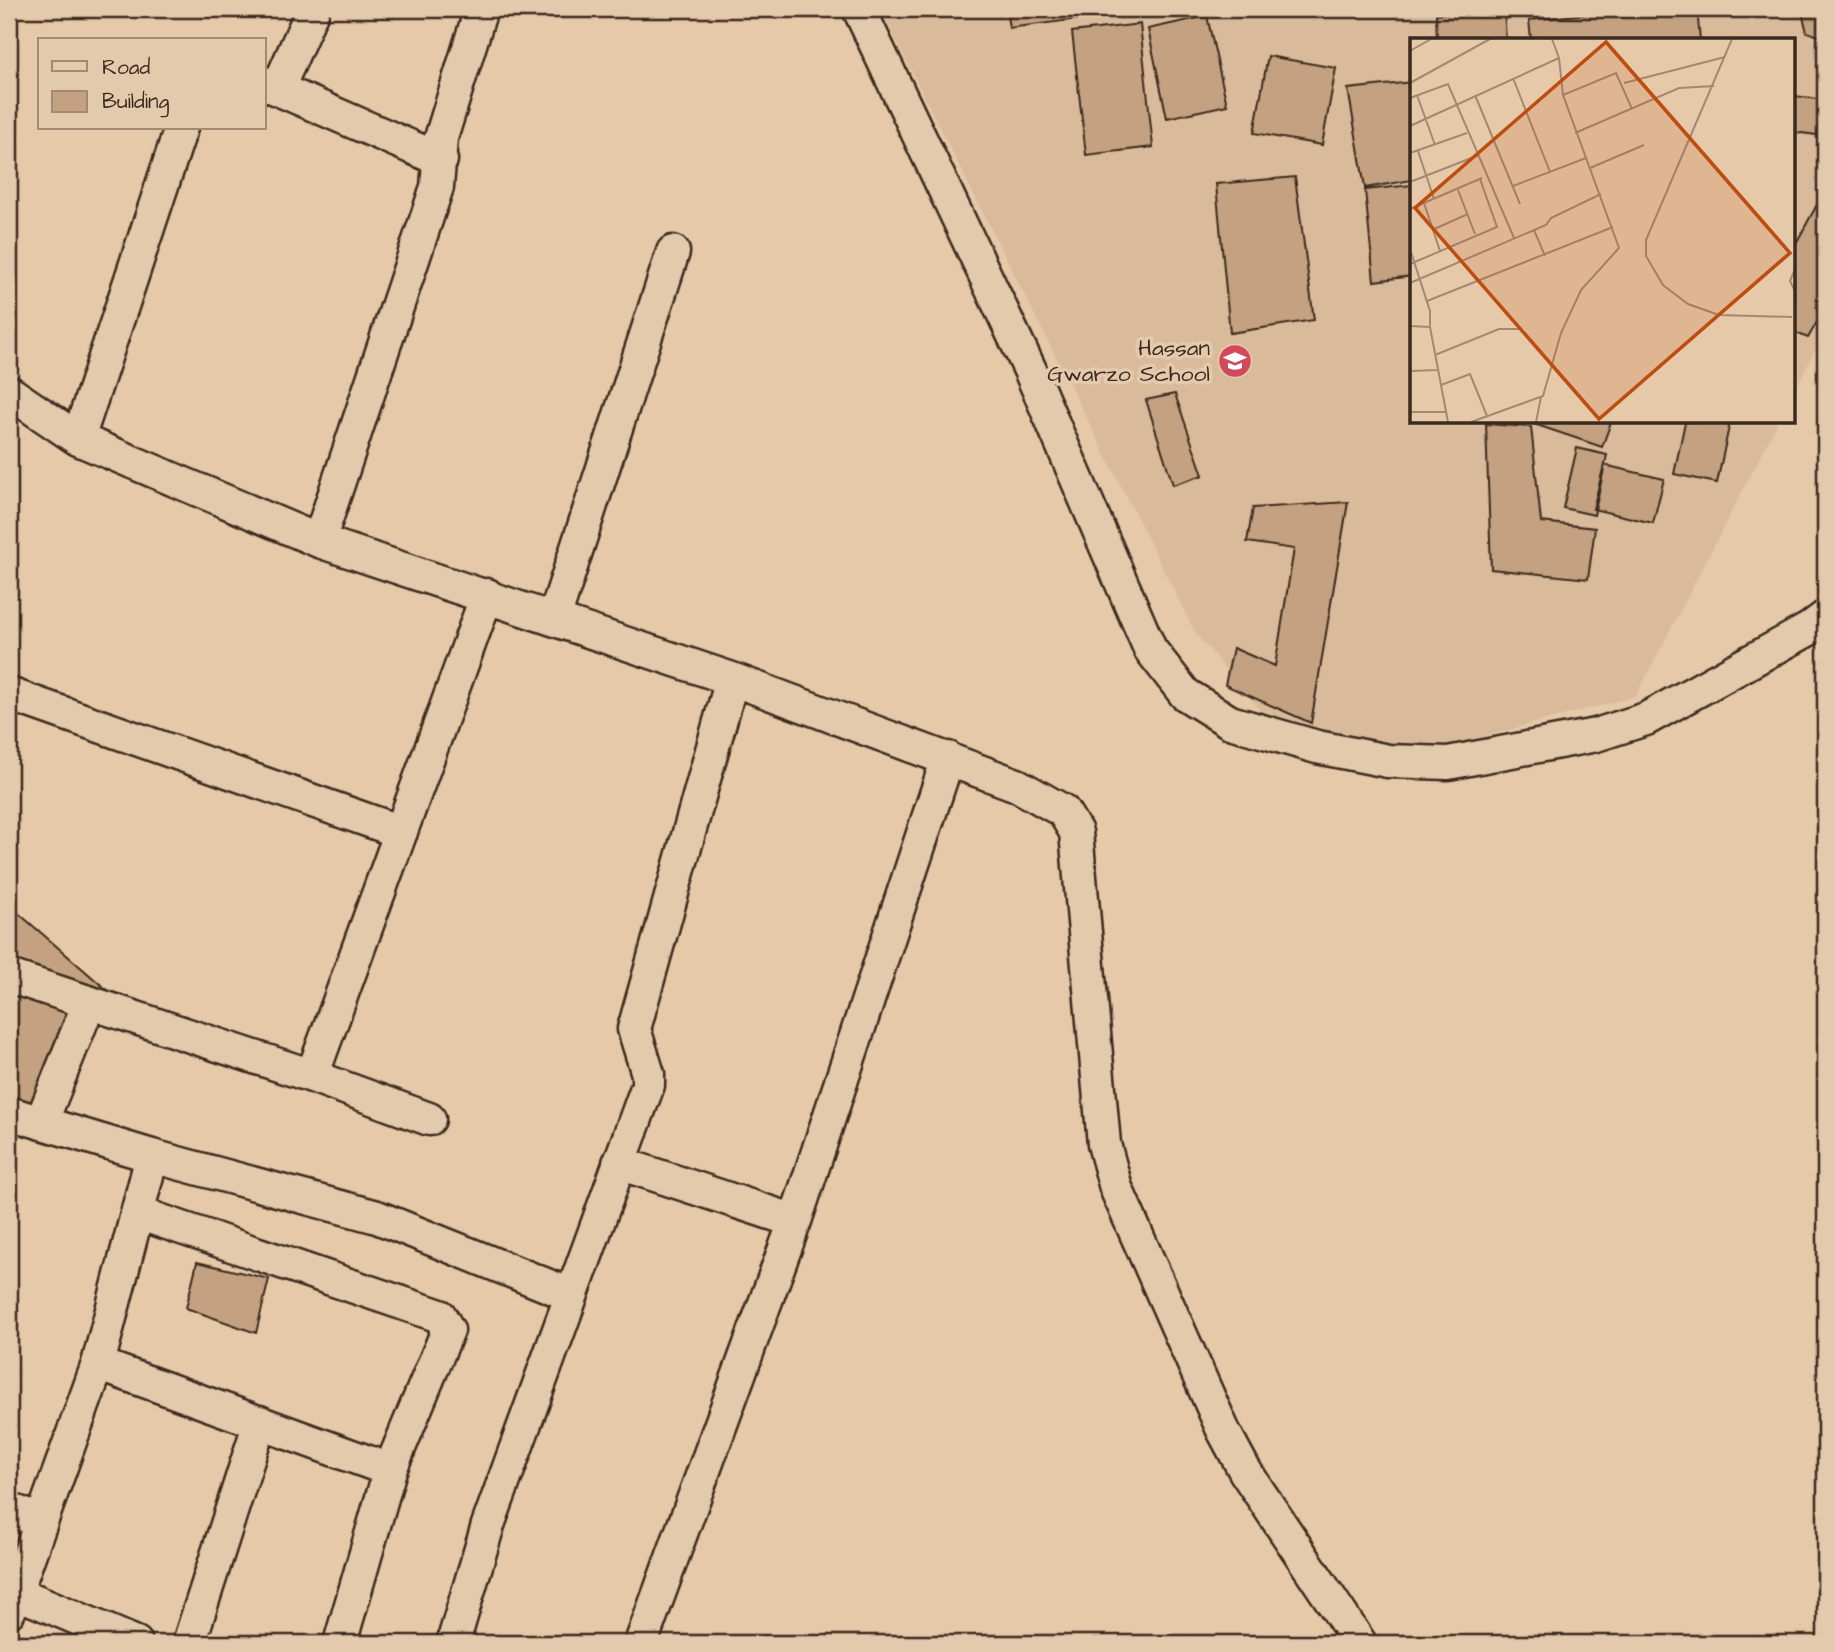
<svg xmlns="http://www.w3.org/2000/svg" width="1834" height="1652" font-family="'Architects Daughter',sans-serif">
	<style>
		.built { fill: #d9ba9a }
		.building { fill: #c4a180; stroke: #3b2a1e; stroke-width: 2 }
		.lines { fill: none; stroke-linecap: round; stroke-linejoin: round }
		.street-casing { stroke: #3b2a1e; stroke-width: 37 }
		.street { stroke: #e4caac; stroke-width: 32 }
		.labels { text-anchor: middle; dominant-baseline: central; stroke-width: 7; stroke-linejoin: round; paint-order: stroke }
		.poi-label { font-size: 23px; fill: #3b2a1e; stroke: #e4caac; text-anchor: end }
		.inset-road { fill: none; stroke: #a28971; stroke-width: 2 }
		.view { fill: #bd4d10; fill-opacity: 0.15; stroke: #bd4d10; stroke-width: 3.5 }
		.inset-edge { fill: none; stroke: #3b2a1e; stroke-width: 3.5 }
	</style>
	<rect width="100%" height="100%" fill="#e6c9a9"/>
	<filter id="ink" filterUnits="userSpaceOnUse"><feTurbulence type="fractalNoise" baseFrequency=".0143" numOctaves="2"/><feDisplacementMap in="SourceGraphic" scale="14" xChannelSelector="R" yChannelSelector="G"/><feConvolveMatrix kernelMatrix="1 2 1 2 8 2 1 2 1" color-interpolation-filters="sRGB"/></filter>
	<g filter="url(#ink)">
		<path class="built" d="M880,9h945v322l-31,61v-352h-382v382h366l-142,274 -214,57 -156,-36 -70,-83z"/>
		<path class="building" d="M1006,9h151l-148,19z
			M1504,9l2,31h-69l-1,-26z
			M1636,9h61l3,31h-169l-2,-20z
			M1801,9h24v29l-18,-6z
			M1207,16l20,89 -60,13 -19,-89z
			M1140,24l13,123 -67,8 -14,-123z
			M1268,56l68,12 -14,77 -68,-12z
			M1412,82v98l-47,8 -17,-99z
			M1794,96l31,4v36l-31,-4z
			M1295,177l19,143 -84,13 -14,-149z
			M1412,185v91l-38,5 -9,-91z
			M1825,190v118l-17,30 -14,-6v-85z
			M1175,394l28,81 -30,10 -27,-85z
			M1528,422h83l-9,25z
			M1685,422h45l-13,61 -43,-9z
			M1486,424l45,3 10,95 54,6 -7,51 -97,-10z
			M1577,448l30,7 -13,60 -31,-7z
			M1604,465l60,14 -11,44 -60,-14z
			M1348,502l-37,221 -86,-38 8,-37 42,18 19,-117 -47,-7 6,-34z
			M9,905l98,85 -98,-32z
			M9,990l62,20 -39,98 -23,-7z
			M197,1262l72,17 -13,54 -70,-25z"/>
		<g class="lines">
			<g class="street-casing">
				<path id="street" d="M859,9l171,361 120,279 35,45 45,28 87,25 71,14 60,2 148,-28 50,-16 163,-90 16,-12
					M264,83l177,77
					M278,88l35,-79
					M9,392l69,47 241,102 413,138 285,106 46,26 13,21 28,312 12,44 107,242 22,41 115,172
					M78,439l103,-311
					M319,541l118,-354 4,-49 40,-129
					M554,619l119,-367
					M9,694l392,138
					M9,976l303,100 117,43
					M312,1076l175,-481
					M9,1113l143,43 225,61 194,78
					M41,1123l48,-120
					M619,1163l176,58
					M138,1213l302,103 8,14 -58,140 -50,173
					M98,1364l292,106
					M9,1509l31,12
					M15,1592l121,51
					M9,1611l89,-247 54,-208
					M189,1643l71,-221
					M453,1643l35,-118 160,-440v-11l-14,-45 98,-350
					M641,1643l154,-422 153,-463"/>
			</g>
			<use href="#street" class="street"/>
		</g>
	</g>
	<defs>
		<g id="school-disc" transform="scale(1.75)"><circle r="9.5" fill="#d1495b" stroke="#e4caac"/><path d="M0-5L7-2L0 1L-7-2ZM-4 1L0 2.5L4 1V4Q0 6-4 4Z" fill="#fff"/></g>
	</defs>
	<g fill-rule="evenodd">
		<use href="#school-disc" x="1235" y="361"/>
	</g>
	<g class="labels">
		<g class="poi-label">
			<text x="1210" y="348">Hassan<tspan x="1210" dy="26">Gwarzo School</tspan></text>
		</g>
	</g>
	<g transform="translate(1410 38)">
		<rect width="385" height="385" fill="#e6c9a9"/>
		<path class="inset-road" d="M322,1l-86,201v16l17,29 25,19 31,11 73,2M0,13l21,-12M103,40l37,94M0,45l80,-44M214,45l101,-26M7,57l18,50M65,57l45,109M153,57l53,-22 16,36M0,60l38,-14 66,154M0,88l149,-68M165,95l104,-45 35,-2M8,113l16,48M0,115l57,-20M180,130l54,-23M0,144l69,-27M103,148l73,-28M48,152l17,44M14,165l16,48M0,171l72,-31M22,192l36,-16M124,192l11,26M0,211l20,62v16M0,226l87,-37 -17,-48M385,231l-5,12 5,10M0,245l136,-58 5,-7 50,-24M17,263l186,-74M0,288l20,1 18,95M25,317l64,-26h21M0,333l27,-1M31,347l29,-11 17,42M0,374h37M61,384l72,-26 18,-63 20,-43 38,-42 -56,-153 -4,-37 -7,-19M126,384l5,-25"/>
		<path class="view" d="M196,4l184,211 -191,166 -184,-211z"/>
		<rect width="385" height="385" class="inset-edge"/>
	</g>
	<rect width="1834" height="1652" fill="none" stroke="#e4caac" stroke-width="35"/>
	<rect x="18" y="18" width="1799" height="1617" fill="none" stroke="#3b2a1e" stroke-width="2.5" filter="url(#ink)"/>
	<rect x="38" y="38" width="228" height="91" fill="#e4caac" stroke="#a08a73" stroke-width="2"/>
	<rect x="52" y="61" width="35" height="10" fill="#e4caac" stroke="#a08a73" stroke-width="2"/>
	<text x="102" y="74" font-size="21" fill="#3b2a1e">Road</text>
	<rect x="52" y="91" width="35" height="21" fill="#c4a180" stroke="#a08a73" stroke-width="2"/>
	<text x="102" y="108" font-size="21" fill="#3b2a1e">Building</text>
</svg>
